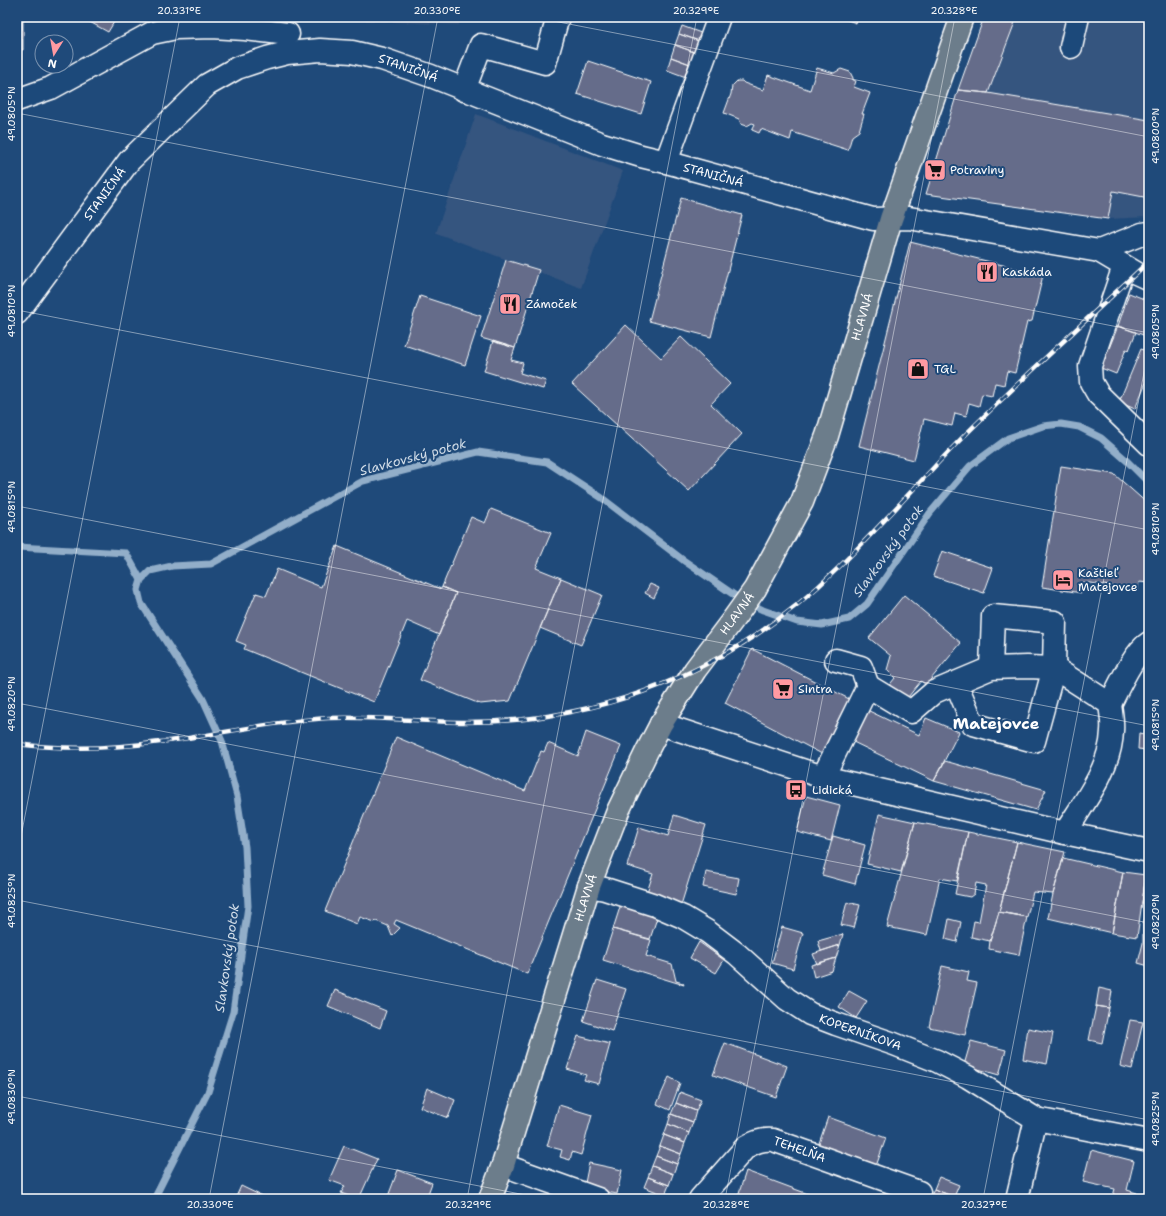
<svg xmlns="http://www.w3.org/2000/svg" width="1166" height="1216" font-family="'Shantell Sans',sans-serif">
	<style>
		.built { fill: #34547f }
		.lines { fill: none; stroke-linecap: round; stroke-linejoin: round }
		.stream { stroke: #92aec9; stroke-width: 7 }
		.building { fill: #656c8a; stroke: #fff }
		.minor-casing { stroke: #fff; stroke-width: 25 }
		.major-casing { stroke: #fff; stroke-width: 25 }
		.minor { stroke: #1f4a7a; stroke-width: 22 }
		.major { stroke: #6c7d8b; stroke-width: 22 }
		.rail-casing { stroke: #fff; stroke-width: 4.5 }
		.rail { stroke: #1f4a7a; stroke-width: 3; stroke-dasharray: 9; stroke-linecap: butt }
		.ticks { fill: none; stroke: #fff; stroke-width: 1; stroke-opacity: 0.45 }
		.labels { text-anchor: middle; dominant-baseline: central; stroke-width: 4; stroke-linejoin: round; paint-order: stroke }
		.street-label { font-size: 12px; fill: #fff; stroke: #1f4a7a }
		.poi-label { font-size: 12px; fill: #fff; stroke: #1f4a7a; text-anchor: start }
		.water-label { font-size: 13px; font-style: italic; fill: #d2dde8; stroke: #1f4a7a }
		.district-label { font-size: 16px; font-weight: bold; fill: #fff; stroke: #1f4a7a }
		.neatline { fill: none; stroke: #fff; stroke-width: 1.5 }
		.ticks-label { font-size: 10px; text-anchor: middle; fill: #fff }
	</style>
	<rect width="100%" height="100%" fill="#1f4a7a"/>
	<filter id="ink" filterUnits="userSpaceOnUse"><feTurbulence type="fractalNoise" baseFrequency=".025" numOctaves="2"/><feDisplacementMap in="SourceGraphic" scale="8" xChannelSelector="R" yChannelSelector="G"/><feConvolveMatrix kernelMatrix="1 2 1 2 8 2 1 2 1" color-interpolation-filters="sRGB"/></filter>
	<g filter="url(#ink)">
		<path class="built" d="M285,17h176l-2,8z
			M984,17h165v200l-41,2 -182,-25 32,-104z
			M476,114l147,57 -42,117 -145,-55z"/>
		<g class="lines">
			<path class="stream" d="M17,547l109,6 15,27
				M154,1199l54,-107 25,-80 15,-106 -3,-59 -8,-51 -15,-55 -19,-42 -62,-96 -3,-13 3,-10 9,-9 22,-5 39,-2 152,-83 115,-29 69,10 55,36 81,62 57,39 23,11 34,12 25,3 27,-6 18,-15 63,-91 40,-47 38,-28 35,-12 18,-2 18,3 22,11 25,22 23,23"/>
		</g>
		<path class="building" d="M17,17h6v33l-6,-1z
			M90,17h27l-9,15 -20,-11z
			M419,17h13l-1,4z
			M839,17h19l-2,6z
			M984,17h33l-29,76 -30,-3z
			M682,26l19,7 -2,8 -20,-7z
			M679,34l20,7 -5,11 -19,-7z
			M675,45l19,7 -4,12 -19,-7z
			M671,57l19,7 -4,13 -19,-7z
			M588,61l63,21 -10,32 -64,-20z
			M817,68l17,5 7,-4 9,3 3,6v2l3,1 -2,6 16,6 -8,21h2l-5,17 -7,5 -4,14 -56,-18 -2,8 -29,-11 -2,4 -7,-3 3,-6 -3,-1 -5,3 -6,-2 -2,-5 -15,-6 7,-19 1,-8 5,-5h5l2,2 19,7 5,-15 42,15z
			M958,90l30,3 161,27v78l-36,-7 -5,28 -182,-25z
			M681,198l61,17 -31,122 -62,-16z
			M910,242l133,33 -11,46 -5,1 -12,51 -8,-2 -3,14 -9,-2 -3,13 -10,-2 -3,12 -10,-3 -3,13 -11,-3 -3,13 -28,-7 -10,41 -55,-14z
			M506,260l33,10 -24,78 -34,-10z
			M1129,293l20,8v36l-31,-11z
			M420,296l61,20 -16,49 -61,-20z
			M626,325l35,33 20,-21 49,47 -19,20 31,30 -53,57 -117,-107z
			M1118,326l18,6 -7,18 -3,-1 -10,25 -15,-6z
			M493,341l22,7 -4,12 12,3 -3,10 26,8 -3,8 -59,-18z
			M1141,349l8,3v23l-14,34 -16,-7z
			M1061,466l53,8 35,31v78l-10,-1 -1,8 -55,-8 -1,11 -40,-6z
			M491,509l60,24 -15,35 25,10 -51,123 -30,3 -60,-24 36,-87 -14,-6 29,-70 14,6z
			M337,546l104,43 1,-2 14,6 -17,42 -32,-14 -33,81 -130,-53 2,-4 -10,-4 20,-48 10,3 11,-27 44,18z
			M942,551l51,17 -9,25 -51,-17z
			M561,578l41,17 -21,50 -41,-17z
			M650,584l9,4 -5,10 -9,-5z
			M904,595l57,48 -35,42 -5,-4 -17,21 -17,-14 8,-10 -8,-8 4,-14 -22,-18z
			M752,649l99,51 -29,54 -97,-51z
			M865,709l54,26 7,-17 33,14 -25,49 -85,-41z
			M1149,724v32h-2v-6l-9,-1 1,-16 9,2z
			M586,732l35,14 -94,228 -131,-54 -2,4 6,4 -8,8 -4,-10 -12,-5 -1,1 -15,-5 -3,7 -32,-13 71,-174 129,54 16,-40 3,1 4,-9 30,13z
			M945,761l101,29 -10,20 -102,-29z
			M806,796l34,9 -9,36 -34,-9z
			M879,814l36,8 -14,50 -34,-8z
			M674,815l32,10 -25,80 -35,-10 7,-21 -26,-8 12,-39 29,9z
			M915,822l53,10 -11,49 -17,-3 -13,57 -40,-8z
			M968,832l49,10 -18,70 -9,29 -19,-4 3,-16 5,1 7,-37 -10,-2 -2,11 -4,3 -15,-3z
			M833,836l32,9 -10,39 -33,-9z
			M1017,842l48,10 -12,42 -20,-2 -6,25 -28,-5z
			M1063,858l60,14 -11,61 -64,-15 5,-24z
			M706,872l33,6 -3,16 -33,-7z
			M1123,872l23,3 -9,62 -25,-4z
			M1146,875l3,1v28l-7,-1z
			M847,902l13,3 -6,23 -13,-3z
			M621,904l37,11 -8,24 -37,-10z
			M1149,908v58l-11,-3 5,-20v-20z
			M999,912l28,5 -8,38 -30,-6 1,-8z
			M949,919l12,3 -4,20 -12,-3z
			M782,927l21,6 -10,36 -21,-6z
			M613,929l38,11 -5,16 26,8 4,17 7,2 1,2 -81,-25z
			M843,934l-3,11 -19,6 -3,-10z
			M699,942l25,18 -8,13 -26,-15z
			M840,945l-4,13 -19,6 -4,-10z
			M836,958l-4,13 -18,6 -3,-12z
			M942,966l27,6 -2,9 10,2 -12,52 -36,-8z
			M597,980l29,9 -14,42 -29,-10z
			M1099,988l13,3 -3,17 -13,-2z
			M335,990l51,21 -6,17 -52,-22z
			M849,991l18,10 -11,17 -17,-11z
			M1096,1006l13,2 -7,35 -13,-3z
			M1130,1020l13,2 -11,47 -12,-3z
			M1028,1028l25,5 -6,31 -24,-5z
			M578,1036l32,8 -11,40 -15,-4 2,-5 -19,-6z
			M971,1041l35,9 -7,25 -35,-10z
			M725,1043l62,23 -11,31 -63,-22z
			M669,1077l11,6 -10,27 -13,-6z
			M427,1088l28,12 -7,18 -28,-11z
			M680,1092l21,8 -5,11 -20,-8z
			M676,1103l20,8 -3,11 -22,-8z
			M559,1105l33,10 -11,40 -9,-3 -2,8 -10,-3 2,-7 -15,-4z
			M671,1114l22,8 -4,11 -21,-9z
			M828,1117l58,21 -11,31 -58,-20z
			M668,1124l21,9 -4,10 -21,-8z
			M664,1135l21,8 -4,11 -21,-8z
			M344,1146l33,13 -18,40h-3l-15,-6 4,-7 -16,-6z
			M660,1146l21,8 -4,10 -21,-8z
			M1091,1150l43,11 -7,29 10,3 -2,6h-23l3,-10 -32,-7z
			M656,1156l21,8 -4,10 -21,-8z
			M589,1163l33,7 -5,24 -33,-6z
			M652,1166l21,8 -4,11 -21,-8z
			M398,1170l34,13 -6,16h-39z
			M746,1171l62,23 -1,5h-70z
			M648,1177l21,8 -4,10 -21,-8z
			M939,1177l20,8 -5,12 -20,-8z
			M241,1186l27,13h-33z
			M934,1189l20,8 -1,2h-23z"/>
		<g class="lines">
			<g class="minor-casing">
				<g id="minor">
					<path d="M1071,47l7,-30"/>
					<path d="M464,90l17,-45 64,18 13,-46"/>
					<path d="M17,100l34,-12 101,-55 24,-5 36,-1 33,2 43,5"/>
					<path d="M666,162l53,-145"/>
					<path d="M1099,251l43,-17 7,-1"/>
					<path d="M1124,266l-34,100 1,16 7,12 51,50"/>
					<path id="s1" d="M17,313l112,-152 78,-76 30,-17 30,-10 20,-5 33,-3 32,2 30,7 49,17 171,68 39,12 25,6 207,57 36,-1 190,33 37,22 13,6"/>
					<path d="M836,660l25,7 7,19"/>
					<path d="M956,683l17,41 61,17 20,-73 1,-46 -62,-6 -2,52"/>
					<path d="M1110,704c8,-16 24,-52 39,-61"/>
					<path d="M661,724l162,53 242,56 84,18"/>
					<path d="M823,777l45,-91 43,26 23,-20 57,-24 36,-1 27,1 56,36c1,9 3,18 2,27 -1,37 -28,71 -47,102"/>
					<path id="s2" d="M589,886l16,3 50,16 28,12 25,15 29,22 50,45 23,15 26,10 58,20 43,17 31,16 68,42 113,22"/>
					<path d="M503,1165l95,34"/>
					<path id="s3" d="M700,1199l46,-52c9,-5 16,-8 27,-7l146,52"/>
					<path d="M1017,1199l19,-80"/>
				</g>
			</g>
			<g class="major-casing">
				<g id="major">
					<path id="s4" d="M490,1199l13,-34 86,-279 29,-75 29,-60 14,-27 34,-54 37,-49 23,-32 47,-87 25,-66 64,-217 71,-202"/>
				</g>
			</g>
			<use href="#minor" class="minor"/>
			<use href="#major" class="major"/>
			<g class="rail-casing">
				<path id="rail" d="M17,744c49,6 94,5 143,-2 57,-7 112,-21 169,-24 46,-2 91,4 137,4 34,0 70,-3 104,-10 101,-20 194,-71 267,-143 42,-41 81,-86 122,-128 62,-62 127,-120 190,-180"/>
			</g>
			<use href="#rail" class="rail"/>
		</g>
	</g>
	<path class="ticks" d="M533,17l616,120M17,113l1132,220M17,310l1132,220M17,506l1132,220M17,703l1132,220M17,857l163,-840M17,900l1132,220M17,1096l529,103M209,1199l229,-1182M467,1199l230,-1182M725,1199l230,-1182M983,1199l166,-852"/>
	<defs>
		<g id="supermarket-square" transform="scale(1.15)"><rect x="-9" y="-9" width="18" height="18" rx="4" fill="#ff9aa2" stroke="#1f4a7a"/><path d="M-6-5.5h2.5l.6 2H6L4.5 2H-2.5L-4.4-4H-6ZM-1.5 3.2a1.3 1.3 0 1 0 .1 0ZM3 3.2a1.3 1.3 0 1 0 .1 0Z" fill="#111"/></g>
		<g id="restaurant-square" transform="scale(1.15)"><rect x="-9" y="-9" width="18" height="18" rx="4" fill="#ff9aa2" stroke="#1f4a7a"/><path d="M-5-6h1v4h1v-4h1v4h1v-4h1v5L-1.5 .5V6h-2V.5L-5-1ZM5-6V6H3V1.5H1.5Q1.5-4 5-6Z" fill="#111"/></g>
		<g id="shop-square" transform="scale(1.15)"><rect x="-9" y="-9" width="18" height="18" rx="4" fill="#ff9aa2" stroke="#1f4a7a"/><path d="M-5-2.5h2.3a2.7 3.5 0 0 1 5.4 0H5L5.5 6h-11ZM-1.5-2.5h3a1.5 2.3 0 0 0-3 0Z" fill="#111"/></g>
		<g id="hotel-square" transform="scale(1.15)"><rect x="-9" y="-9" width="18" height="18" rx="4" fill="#ff9aa2" stroke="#1f4a7a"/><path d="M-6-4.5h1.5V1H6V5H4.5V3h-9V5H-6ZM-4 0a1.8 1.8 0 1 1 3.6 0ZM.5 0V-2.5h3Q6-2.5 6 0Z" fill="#111"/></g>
		<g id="bus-square" transform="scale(1.15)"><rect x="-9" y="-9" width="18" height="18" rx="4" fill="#ff9aa2" stroke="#1f4a7a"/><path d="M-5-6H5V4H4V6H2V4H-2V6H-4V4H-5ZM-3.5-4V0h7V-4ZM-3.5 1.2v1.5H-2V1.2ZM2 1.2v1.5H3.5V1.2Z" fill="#111"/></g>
	</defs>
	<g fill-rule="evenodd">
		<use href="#supermarket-square" x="935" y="170"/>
		<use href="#restaurant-square" x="987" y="272"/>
		<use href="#restaurant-square" x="510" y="304"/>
		<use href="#shop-square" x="918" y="369"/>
		<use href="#hotel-square" x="1063" y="580"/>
		<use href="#supermarket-square" x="783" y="689"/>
		<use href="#bus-square" x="796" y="790"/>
	</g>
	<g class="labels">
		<g class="street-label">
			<text stroke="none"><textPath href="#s1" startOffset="508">STANIČNÁ</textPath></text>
			<text stroke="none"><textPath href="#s1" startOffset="832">STANIČNÁ</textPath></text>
			<text stroke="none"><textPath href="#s1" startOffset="148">STANIČNÁ</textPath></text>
			<text stroke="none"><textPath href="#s4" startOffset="964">HLAVNÁ</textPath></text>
			<text stroke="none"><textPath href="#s4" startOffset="640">HLAVNÁ</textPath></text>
			<text stroke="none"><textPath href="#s4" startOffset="316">HLAVNÁ</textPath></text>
			<text stroke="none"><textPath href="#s2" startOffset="313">KOPERNÍKOVA</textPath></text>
			<text stroke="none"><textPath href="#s3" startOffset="126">TEHELŇA</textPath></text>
		</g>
		<g class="poi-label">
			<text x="950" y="170">Potraviny</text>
			<text x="1002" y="272">Kaskáda</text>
			<text x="526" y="304">Zámoček</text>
			<text x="934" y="369">TGL</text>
			<text x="1078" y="573">Kaštieľ<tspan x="1078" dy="14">Matejovce</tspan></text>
			<text x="798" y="689">Sintra</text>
			<text x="812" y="790">Lidická</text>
		</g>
		<g class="water-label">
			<text transform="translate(413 457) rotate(-15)">Slavkovský potok</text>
			<text transform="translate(888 551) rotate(-54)">Slavkovský potok</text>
			<text transform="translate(227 958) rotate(-82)">Slavkovský potok</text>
		</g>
		<g class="district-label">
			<text x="996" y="723">Matejovce</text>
		</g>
	</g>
	<rect width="1166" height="1216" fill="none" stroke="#1f4a7a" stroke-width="44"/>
	<g transform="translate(54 54) rotate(191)"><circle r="19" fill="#1f4a7a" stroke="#7992af"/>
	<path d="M0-3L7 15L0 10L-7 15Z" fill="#ff9aa2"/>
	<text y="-6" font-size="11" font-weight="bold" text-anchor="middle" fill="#ffffff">N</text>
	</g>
	<rect x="22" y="22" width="1122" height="1172" class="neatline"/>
	<g class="ticks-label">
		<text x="179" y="14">20.331°E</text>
		<text x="437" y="14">20.330°E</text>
		<text x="696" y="14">20.329°E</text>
		<text x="954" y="14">20.328°E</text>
		<text transform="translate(11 114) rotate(-90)" y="4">49.0805°N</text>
		<text transform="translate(1155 136) rotate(-90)" y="4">49.0800°N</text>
		<text transform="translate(11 311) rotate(-90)" y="4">49.0810°N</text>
		<text transform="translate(1155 332) rotate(-90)" y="4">49.0805°N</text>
		<text transform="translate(11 507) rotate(-90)" y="4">49.0815°N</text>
		<text transform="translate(1155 529) rotate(-90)" y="4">49.0810°N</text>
		<text transform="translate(11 704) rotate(-90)" y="4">49.0820°N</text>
		<text transform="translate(1155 725) rotate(-90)" y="4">49.0815°N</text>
		<text transform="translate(11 901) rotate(-90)" y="4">49.0825°N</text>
		<text transform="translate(1155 922) rotate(-90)" y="4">49.0820°N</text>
		<text transform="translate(11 1097) rotate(-90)" y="4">49.0830°N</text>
		<text transform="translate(1155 1119) rotate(-90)" y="4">49.0825°N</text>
		<text x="210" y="1208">20.330°E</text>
		<text x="468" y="1208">20.329°E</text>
		<text x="726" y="1208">20.328°E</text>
		<text x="984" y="1208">20.327°E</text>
	</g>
</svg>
